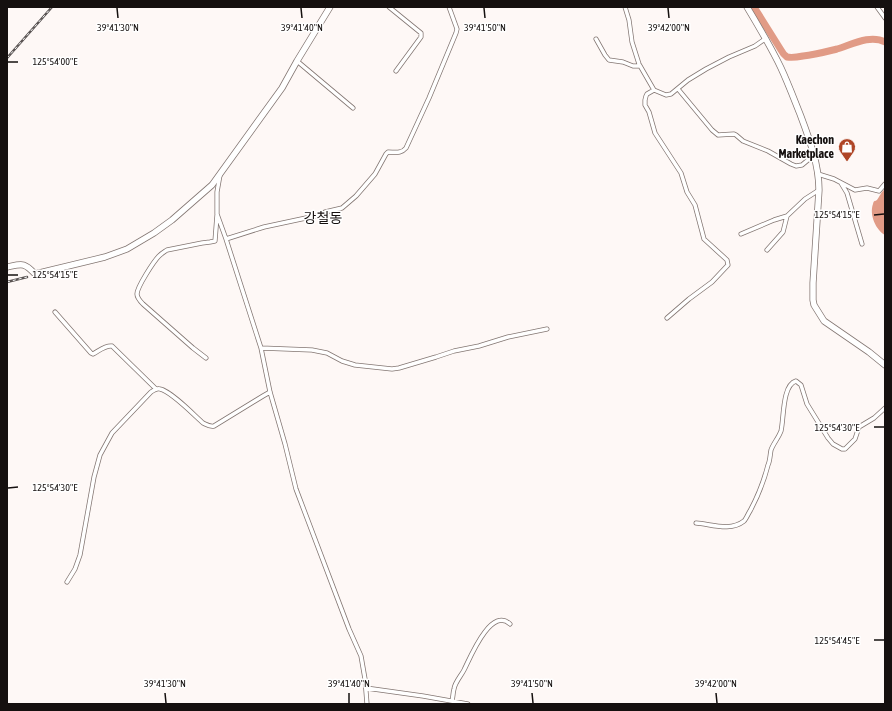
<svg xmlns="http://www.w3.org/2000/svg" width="892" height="711" font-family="'Asap Condensed','Noto Sans KR',sans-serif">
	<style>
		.water { fill: #e19b86 }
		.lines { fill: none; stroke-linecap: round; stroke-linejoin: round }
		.river { stroke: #e19b86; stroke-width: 7 }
		.street-casing { stroke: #837672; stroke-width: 5 }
		.secondary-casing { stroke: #837672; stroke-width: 7 }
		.street { stroke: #fff; stroke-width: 3.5 }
		.secondary { stroke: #fff; stroke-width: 5.5 }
		.rail-casing { stroke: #5a5453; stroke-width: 2.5 }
		.rail { stroke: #fff; stroke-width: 1; stroke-dasharray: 3; stroke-linecap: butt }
		.ticks { fill: none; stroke: #15100f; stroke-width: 1.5 }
		.labels { text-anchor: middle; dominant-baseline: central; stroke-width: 3; stroke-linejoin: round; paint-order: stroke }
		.poi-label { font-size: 12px; font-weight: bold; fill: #15100f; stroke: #fff; text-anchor: end }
		.quarter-label { font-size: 14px; fill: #15100f; stroke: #fff }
		.ticks-label { font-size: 10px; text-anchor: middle; fill: #15100f; stroke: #fff; stroke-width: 3; stroke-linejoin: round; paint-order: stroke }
	</style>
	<rect width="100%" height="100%" fill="#fef8f6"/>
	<path class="water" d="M885,189v46c-9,-5 -16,-20 -12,-31 1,-4 1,-2 4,-4 3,-4 4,-8 8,-11z"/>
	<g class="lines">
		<path class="river" d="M754,7l27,43c1,2 3,5 6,7 5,1 11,0 16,-1 11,-1 22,-4 34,-7 14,-4 33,-15 48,-7"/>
		<g class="street-casing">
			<path id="street" d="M389,7l32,26v4l-25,34
				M625,7l4,13 3,22 7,22 15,26
				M877,7l8,11
				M596,39l9,16 4,5 14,2 10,4h7
				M297,61l56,47
				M678,89l34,41 6,5 16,-1 2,1 7,6 25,10 23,13 5,2 6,-1 12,-10
				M818,174l16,5 21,11 12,-2 12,3 6,-7
				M220,175l-3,17v22l9,25 35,109 9,44 15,52 11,45 53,140 12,27 4,23 2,25
				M841,183l6,10 15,51
				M741,234l33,-14 13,-4 18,-17 14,-9
				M226,239l38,-12 56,-12 5,-3 17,-4 14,-12 19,-22 11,-20 2,-2c7,0 13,2 18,-4l23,-50 27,-65 1,-4 -8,-22
				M767,250l16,-18 4,-16
				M55,312l36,41 2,1c6,-3 12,-9 19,-8l44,43
				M667,318l22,-19 23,-17 16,-17 -1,-5 -23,-21 -9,-34 -8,-13 -6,-19 -26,-40 -6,-21 -4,-7v-5l1,-4 1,-2 7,-4 12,5 5,-1 17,-14 18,-11 23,-12 26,-11 10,-7
				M261,348l51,2 15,3 15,8 13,4 37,4 7,-1 37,-11 18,-6 25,-5 29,-9 39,-8
				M206,358l-13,-10 -50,-44c-3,-3 -6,-6 -6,-10 0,-7 17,-33 22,-38 3,-3 5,-4 8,-6l35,-7 8,-1 5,-1 2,-26
				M696,523c15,1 34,9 48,-2 2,-2 4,-7 6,-10 8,-15 14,-30 18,-46 2,-4 2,-10 3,-15 2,-6 8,-13 10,-19 3,-12 1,-46 15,-50l5,4 6,19 21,34 5,6 9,5h3l10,-10 4,-12 15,-9 11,-10
				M67,582l8,-13 5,-14 14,-78 6,-22 12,-22 39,-41c3,-2 6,-4 9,-3 11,2 34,26 43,34 4,2 7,4 11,3l49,-30 7,-4
				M366,688l57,8 45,8
				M452,701c1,-4 1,-9 2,-12 1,-7 7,-13 10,-19 6,-12 27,-64 46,-46"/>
		</g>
		<g class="secondary-casing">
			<path id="secondary" d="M747,7c12,20 24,40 34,61 7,15 13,31 19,46 9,24 19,50 19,76l-6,93v17l1,5 10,16 45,31 16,13
				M7,267c15,-3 17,-5 28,7l70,-17 22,-8 27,-16 18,-13 40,-35 70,-97 15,-27 33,-54"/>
		</g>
		<use href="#street" class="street"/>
		<use href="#secondary" class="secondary"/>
		<g class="rail-casing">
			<path id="rail" d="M7,58l45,-51
				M7,282l20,-5"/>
		</g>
		<use href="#rail" class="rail"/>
	</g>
	<path class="ticks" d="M117,8l1,10M301,8l1,10M484,8l1,10M668,8l1,10M8,62h10M874,215l10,-1M8,275h10M874,427h10M8,488l10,-1M874,640h10M165,693l1,10M349,693v10M532,693l1,10M716,693l1,10"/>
	<defs>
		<g id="shop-pin" transform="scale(0.9)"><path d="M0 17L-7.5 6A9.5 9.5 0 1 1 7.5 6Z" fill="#af4627" stroke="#fff"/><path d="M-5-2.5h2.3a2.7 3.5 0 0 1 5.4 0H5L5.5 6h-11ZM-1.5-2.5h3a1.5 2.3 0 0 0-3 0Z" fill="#fff"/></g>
	</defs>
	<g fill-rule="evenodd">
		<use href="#shop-pin" x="847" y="147"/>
	</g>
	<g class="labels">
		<g class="poi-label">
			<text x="834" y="140">Kaechon<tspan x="834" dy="14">Marketplace</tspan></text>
		</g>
		<g class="quarter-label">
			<text x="323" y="218">강철동</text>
		</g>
	</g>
	<g class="ticks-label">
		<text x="118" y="31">39°41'30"N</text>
		<text x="302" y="31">39°41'40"N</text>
		<text x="485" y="31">39°41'50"N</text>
		<text x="669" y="31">39°42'00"N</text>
		<text x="55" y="65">125°54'00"E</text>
		<text x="837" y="218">125°54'15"E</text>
		<text x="55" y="278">125°54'15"E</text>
		<text x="837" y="431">125°54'30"E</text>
		<text x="55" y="491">125°54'30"E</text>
		<text x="837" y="644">125°54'45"E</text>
		<text x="165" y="687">39°41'30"N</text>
		<text x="349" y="687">39°41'40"N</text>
		<text x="532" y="687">39°41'50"N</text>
		<text x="716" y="687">39°42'00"N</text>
	</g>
	<rect width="892" height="711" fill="none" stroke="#15100f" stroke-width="16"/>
</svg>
